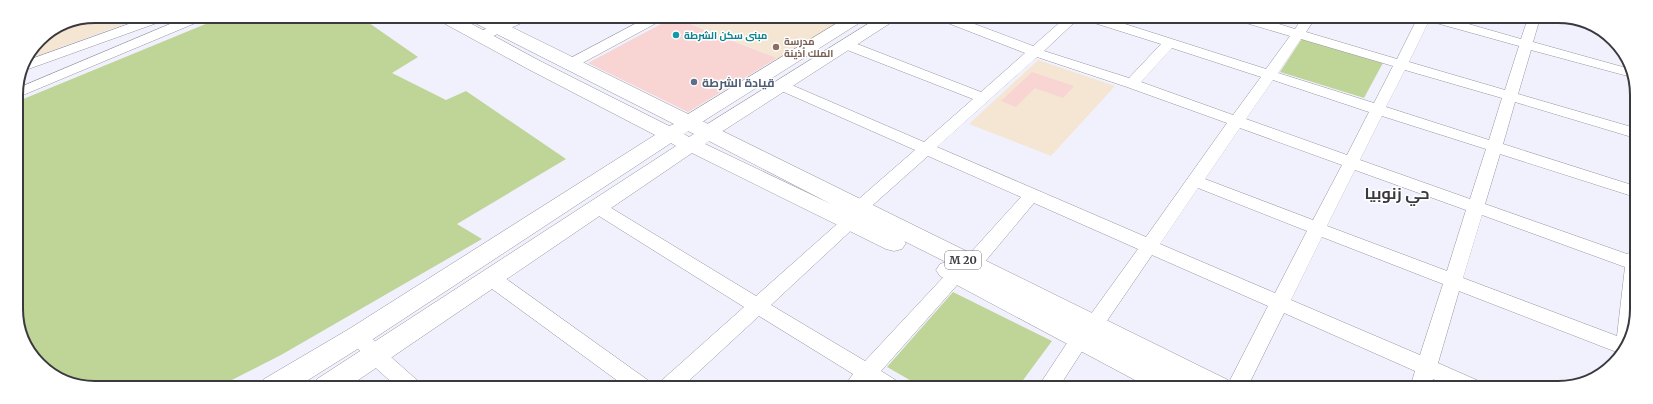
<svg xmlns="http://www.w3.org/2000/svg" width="1653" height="404" font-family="Merriweather,Cairo,serif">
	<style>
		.education { fill: #f5e5d3 }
		.green { fill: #bfd598 }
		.building { fill: #f8d4d2 }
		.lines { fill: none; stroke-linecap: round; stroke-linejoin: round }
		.minor-casing { stroke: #9696a1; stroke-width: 1 }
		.tertiary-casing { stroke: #9696a1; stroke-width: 1 }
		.primary-casing { stroke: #9696a1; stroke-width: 1 }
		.minor { fill: #fff; fill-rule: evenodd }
		.tertiary { fill: #fff; fill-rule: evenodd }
		.primary { fill: #fff; fill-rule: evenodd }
		.culture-dot { fill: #0f9aa8; stroke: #fff; stroke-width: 1.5 }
		.education-dot { fill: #8d6e63; stroke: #fff; stroke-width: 1.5 }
		.service-dot { fill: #5c6f8a; stroke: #fff; stroke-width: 1.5 }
		.labels { text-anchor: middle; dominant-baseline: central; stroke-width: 3; stroke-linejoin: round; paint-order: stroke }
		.far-culture-label { font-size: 10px; font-weight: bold; fill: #0d838f; stroke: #fff; text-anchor: start }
		.far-education-label { font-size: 10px; font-weight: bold; fill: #785e54; stroke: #fff; text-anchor: start }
		.shield { fill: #fff; stroke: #757478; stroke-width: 1 }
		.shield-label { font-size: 11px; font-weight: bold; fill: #3a393e }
		.service-label { font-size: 12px; font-weight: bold; fill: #4e5e75; stroke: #fff; text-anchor: start }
		.district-label { font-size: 16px; font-weight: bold; fill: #3a393e; stroke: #fff }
		.rim { fill: none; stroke: #3a393e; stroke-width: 2 }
	</style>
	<rect width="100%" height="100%" fill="#f1f1fd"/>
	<path class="education" d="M95,16h52l-122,44 14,-21 26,-17z
		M674,17h176l-68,43z
		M1038,60l77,26 -64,70 -82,-32z"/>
	<path class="green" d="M225,16h134l59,41 -26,16 54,27 20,-9 100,68 -109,65 25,15 -201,116 -63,32 -139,-1 -40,-21 -21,-40 -2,-223z
		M1303,37l81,24 -20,37 -84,-26z
		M953,292l99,49 -34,46h-96l-35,-20z"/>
	<path class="building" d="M674,17l41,17 62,24 -89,54 -100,-49z
		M1032,72l42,14 -11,12 -28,-10 -19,19 -15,-6z"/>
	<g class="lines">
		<g class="minor-casing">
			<path id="minor" d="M151,16h18l-1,3 -148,53 3,-10z
				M189,16h17l-1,3 -189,79v-9z
				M514,16h17l-1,3 -43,20h-10l-2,-3 2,-3z
				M648,17h15l-1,3 -87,47 -5,1 -5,-1 -2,-3 2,-3z
				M939,17h17l77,29 33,-29h14l-36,34 85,27 32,-34 -76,-24 -1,-3h19l163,52 24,-33 -54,-16 -1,-3h21l39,12 8,-12h13l-10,15 91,27 21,-42h26l77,22 7,-21h12l-7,24 97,27 5,9 -104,-28 -13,44 117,34v10l-120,-36 -12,42 132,42v11l-135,-43 -15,50 142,50 2,-1 6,-2v74l-16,28 -160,-62 -21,72 43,19 3,6h-32l-19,-9 -2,9h-21l5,-17 -131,-58 -37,75h-21l42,-82 -116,-51 -52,76 -7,2 -7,-2 -3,-5 3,-5 52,-72 -104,-46 -56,67 -7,1 -7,-1 -2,-5 2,-5 57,-63 -93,-41 -63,56 -6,2 -6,-2 -3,-4 3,-4 62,-54 -138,-61 -2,-3 2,-3 5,-1 5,1 137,59 49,-43 -131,-51 -2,-3 2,-3h10l129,50 44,-39 -85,-33zM1429,21l90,25 -14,44 -96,-28zM1301,39l92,27 -19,37 -96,-30zM1172,48l89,29 -28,38 -92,-33zM1037,57l90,30 100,36 -81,114 -209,-90zM1405,70l97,28 -13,42 -103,-33zM1273,80l96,32 -22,43 -101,-36zM1382,116l104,33 -16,50 -110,-39zM1240,128l102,37 -29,55 -108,-41zM1355,170l111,40 -19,61 -120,-45zM1198,188l109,43 -32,62 -115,-49zM1482,215l143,52 -8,69 -154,-58zM1322,237l121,47 -23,71 -129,-55z
				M597,201l6,2 153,93 89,-79 6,-2 6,2 3,4 -3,4 -86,80 94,56 85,-91 7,-2 7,2 2,5 -85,96 16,10 3,6h-27l-4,-2 -2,2h-23l9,-13 -94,-58 -77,71h-25l4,-6 83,-74 -153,-96 -3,-4 3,-4z
				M491,271l7,2 151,108 4,6h-27l-142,-104 -2,-5 2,-5z
				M358,328l7,3 17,18 36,32 3,6h-24l-29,-26 -20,-25 3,-5z
				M1080,331l7,3 3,5 -31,48h-21l35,-53z"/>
		</g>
		<g class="tertiary-casing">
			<path id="tertiary" d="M847,17h19l-2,3 -170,107 -7,2 -7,-2 -2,-4 2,-4z
				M879,17h18l-2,3 -180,116 -7,2 -7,-2 -3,-4 3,-4z"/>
		</g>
		<g class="primary-casing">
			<path id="primary" d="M436,16h21l83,45 129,65 5,-2 -205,-104 -2,-4h22l739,364 3,8 -39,-1 -10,-4 2,4h-36l-208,-111 -4,-6 4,-6 6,-2 -42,-21 2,2 -4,6 -8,2 -8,-2 -194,-96 -344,234h-34l3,-8 359,-233 -5,-3 -304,200 -70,44h-36l3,-8 85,-50 306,-194 -127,-66 -90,-49zM688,131l6,3 -5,3 -5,-3zM709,141l122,63 -126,-60z"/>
		</g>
		<use href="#minor" class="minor"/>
		<use href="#tertiary" class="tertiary"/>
		<use href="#primary" class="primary"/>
	</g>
	<circle class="culture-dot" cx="676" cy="35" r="4"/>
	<circle class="education-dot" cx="776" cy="47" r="4"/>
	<circle class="service-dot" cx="694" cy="82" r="4"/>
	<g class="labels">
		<g class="far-culture-label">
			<text x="684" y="35">مبنى سكن الشرطة</text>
		</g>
		<g class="far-education-label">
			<text x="784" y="41">مدرسة<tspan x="784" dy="12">الملك أذينة</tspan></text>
		</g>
		<rect class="shield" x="945" y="251" width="36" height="18" rx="3"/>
		<g class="shield-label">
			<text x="963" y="260">M 20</text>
		</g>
		<g class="service-label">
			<text x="702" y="82">قيادة الشرطة</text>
		</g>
		<g class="district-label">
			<text x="1397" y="193">حي زنوبيا</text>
		</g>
	</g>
	<path d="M0 0H1653V404H0ZM95 23H1558A72 72 0 0 1 1630 95V309A72 72 0 0 1 1558 381H95A72 72 0 0 1 23 309V95A72 72 0 0 1 95 23Z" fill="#fff" fill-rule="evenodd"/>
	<path class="rim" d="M95 23H1558A72 72 0 0 1 1630 95V309A72 72 0 0 1 1558 381H95A72 72 0 0 1 23 309V95A72 72 0 0 1 95 23Z"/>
</svg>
